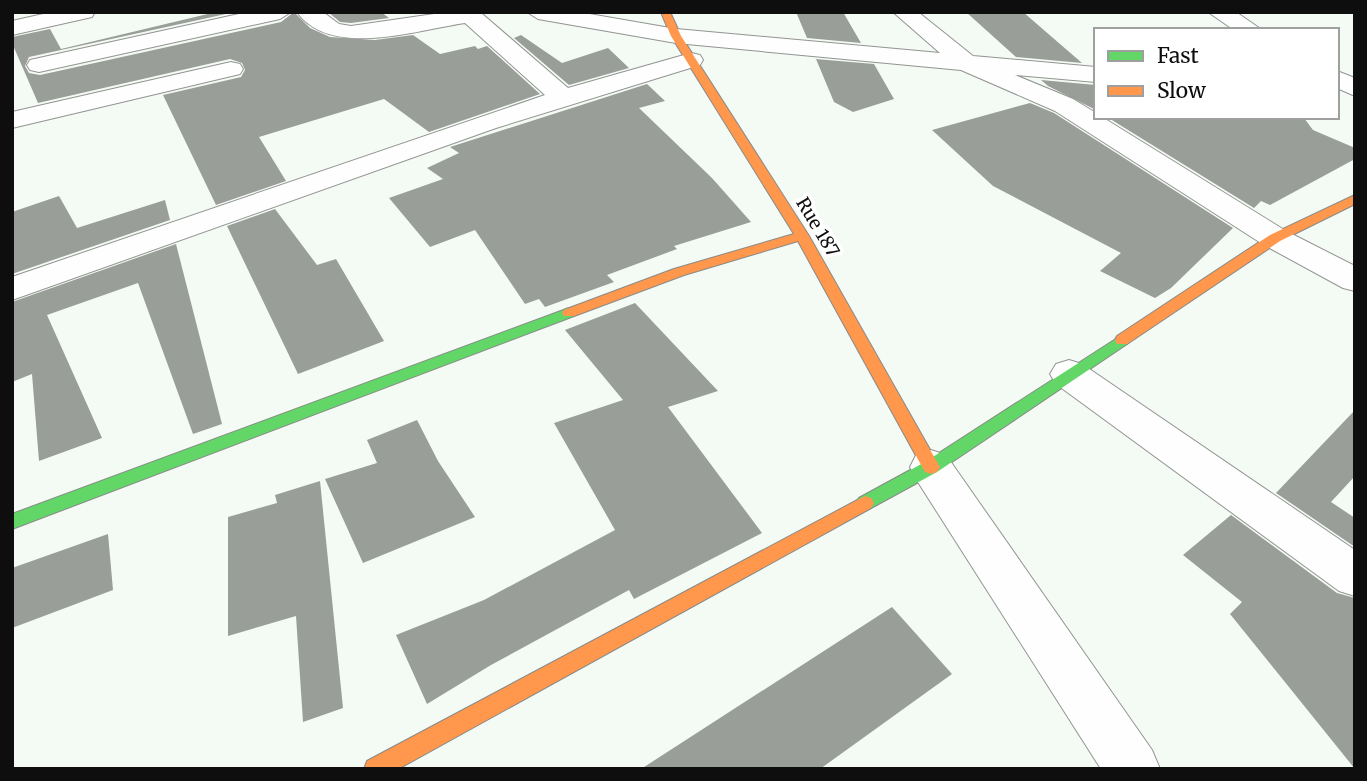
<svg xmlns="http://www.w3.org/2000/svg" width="1367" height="781" font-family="Merriweather,serif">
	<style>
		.building { fill: #9a9e99 }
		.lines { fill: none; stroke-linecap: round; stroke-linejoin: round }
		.street-casing { stroke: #929492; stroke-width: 2 }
		.fast-casing { stroke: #888b88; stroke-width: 2 }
		.slow-casing { stroke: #888b88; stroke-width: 2 }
		.street { fill: #fdfefd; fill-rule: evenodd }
		.fast { fill: #63d668; fill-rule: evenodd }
		.slow { fill: #ff974d; fill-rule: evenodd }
		.labels { text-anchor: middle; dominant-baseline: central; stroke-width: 7; stroke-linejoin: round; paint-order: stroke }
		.street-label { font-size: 18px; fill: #0e0e0e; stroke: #fff }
	</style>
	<rect width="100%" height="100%" fill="#f4faf4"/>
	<path class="building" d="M216,12h19l-206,45 -4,9 4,7 11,2 241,-53 13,-10 16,16 20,9 45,3 38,-5 27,19 35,-8 3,3 9,-3 53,48 -111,38 -45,-33 -125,38 27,44 -70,24 -53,-110 78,-18 4,-7 -3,-7 -12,-4 -192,44 -26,-60v-6l38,-8 11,20z
		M328,12h53l8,6 -38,5 -11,-1z
		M796,12h47l18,31 -54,-5z
		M966,12h57l59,51 -66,-6z
		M521,35l41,28 46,-15 21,20 -60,17 -55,-47z
		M816,59l58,5 20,35 -41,13 -19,-10z
		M1041,80l55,5v25l-48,-24z
		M647,84l18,17 -26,7 73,70 39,44 -77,24 3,3 -70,26 7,7 -69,25 -6,-8 -14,5 -50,-74 -45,17 -41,-49 54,-19 -16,-11 32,-15 -9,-6z
		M1030,103l24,10 179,115 -62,60 -16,10 -55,-27 21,-18 -128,-67 -61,-56z
		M1107,117l197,1 9,12 42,18v11l-85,46 -9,-4 -7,7z
		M59,196l18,32 88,-28 5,20 -158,54v-62z
		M275,209l42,56 19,-6 48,82 -86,33 -71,-148z
		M176,244l46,180 -29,10 -55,-151 -91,32 55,123 -63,23 -7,-87 -20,8v-80z
		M635,303l83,88 -50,16 94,126 -128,66 -5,-9 -138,75 -64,39 -31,-69 88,-35 131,-70 -61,-107 69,-23 -58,-70z
		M1355,410v66l-24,26 24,16v29l-79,-54z
		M417,420l21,41 37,56 -112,46 -38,-84 52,-16 -10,-23z
		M320,481l23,227 -40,14 -7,-106 -68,20v-119l49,-14 -2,-8z
		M1231,515l106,78 18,5v171l-125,-155 12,-12 -59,-47z
		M108,534l5,56 -101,38v-60z
		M892,607l60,67 -132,95h-179z"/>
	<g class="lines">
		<g class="street-casing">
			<path id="street" d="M52,12h43l-3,5 -80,18v-14z
				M248,12h43l-11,7 -241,53 -9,-2 -3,-5 3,-5 9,-2z
				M297,12h26l16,12 12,2 97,-14h32l88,76 123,-35 9,2 3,5 -3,5 -204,63 -484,172v-23l533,-182 -80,-72c-48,7 -135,36 -168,-11z
				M527,12h51l98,17 264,24 -47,-41h25l55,44 123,11v15l-81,-7 58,24 23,14v4h6l184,114 69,35v25l-12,-3 -79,-43 -209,-134 -94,-41 -285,-27 -138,-24z
				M1208,12h28l26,18h-28z
				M231,62l9,2 3,5 -3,5 -228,54v-16z
				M1337,71l18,7v18l-18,-8z
				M1069,360l13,4 273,186v46l-16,-5 -283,-207 -6,-10 6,-10z
				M931,450l15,5 206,295 8,19h-59l-185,-290 -6,-12 6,-12z"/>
		</g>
		<g class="fast-casing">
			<path id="fast" d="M569,308l5,2 2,3 -2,3 -562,213v-15z
				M1122,335l5,1 2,4 -2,4 -190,128 -66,36 -6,2 -6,-2 -3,-5 3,-5 66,-36z"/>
		</g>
		<g class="slow-casing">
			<path id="slow" d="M661,12h9l11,24 128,200 128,226 3,5 -3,5 -6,2 -6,-2 -127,-231 -114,34 -110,41h-10l-2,-3 2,-3 110,-41 120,-35 -123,-198z
				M1355,195v9l-75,37 -153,103h-10l-2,-4 2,-4 153,-101z
				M865,496l6,2 3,5 -3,5 -473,261h-34l3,-8z"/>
		</g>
		<use href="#street" class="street"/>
		<use href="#fast" class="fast"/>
		<use href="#slow" class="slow"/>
	</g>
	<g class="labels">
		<g class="street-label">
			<text transform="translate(818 227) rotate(59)">Rue 187</text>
		</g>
	</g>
	<rect width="1367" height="781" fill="none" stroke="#0e0e0e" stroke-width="28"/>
	<rect x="1094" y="28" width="245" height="91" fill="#ffffff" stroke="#9f9f9f" stroke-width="2"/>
	<rect x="1108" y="51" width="35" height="10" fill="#63d668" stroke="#9f9f9f" stroke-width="2"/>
	<text x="1157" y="63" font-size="21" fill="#0e0e0e">Fast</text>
	<rect x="1108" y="86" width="35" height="10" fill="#ff974d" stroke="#9f9f9f" stroke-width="2"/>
	<text x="1157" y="98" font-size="21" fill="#0e0e0e">Slow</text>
</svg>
